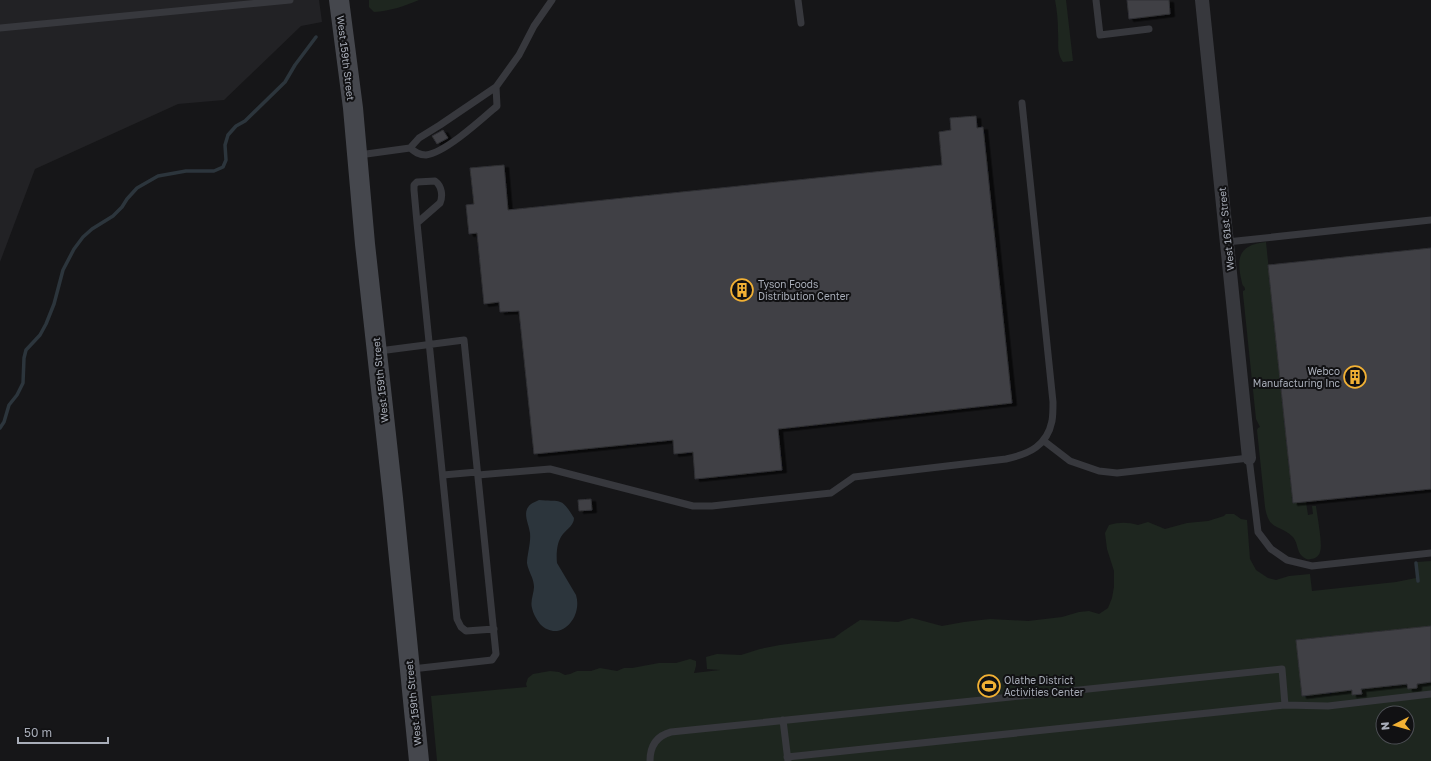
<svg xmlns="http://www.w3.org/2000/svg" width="1431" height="761" font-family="'Golos Text',sans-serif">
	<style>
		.built { fill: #222225 }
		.green { fill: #1e261f; fill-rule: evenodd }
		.water { fill: #2c353c }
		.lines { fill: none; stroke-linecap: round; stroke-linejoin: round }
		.stream { stroke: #2c353c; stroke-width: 3.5 }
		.building { fill: #404145; stroke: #303034; filter: url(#shadow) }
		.lane { stroke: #37383d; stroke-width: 7 }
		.street { stroke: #37383d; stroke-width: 14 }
		.secondary { stroke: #45474d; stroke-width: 20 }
		.labels { text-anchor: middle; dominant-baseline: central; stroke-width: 4; stroke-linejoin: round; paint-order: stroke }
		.street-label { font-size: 10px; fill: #a8adb8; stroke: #111113 }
		.poi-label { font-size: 10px; fill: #a8adb8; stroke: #111113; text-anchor: start }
	</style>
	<defs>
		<filter id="shadow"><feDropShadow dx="4.5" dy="2.5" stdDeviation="0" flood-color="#0009"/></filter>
	</defs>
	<rect width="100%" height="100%" fill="#161618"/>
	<path class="built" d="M0,0h319l3,22 -21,4 -77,74 -46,4 -143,65 -35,93z"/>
	<path class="green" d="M369,0h50c-15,6 -28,11 -45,12l-5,-5z
		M1055,0h11l7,61 -10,1c-7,-10 -4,-19 -5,-30 0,-11 -1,-22 -3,-32z
		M1266,242l27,261 13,-1 2,13 5,-1 -1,-8h4c1,9 7,39 4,46 -1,4 -5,7 -9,7 -3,1 -6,0 -9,-3 -5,-4 -4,-13 -9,-19 -13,-13 -24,-5 -28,-30l-8,-77 1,-2 2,-1 -4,-8 -13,-125v-3l2,-1c0,-5 -2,-2 -3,-7 -6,-25 -4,-38 24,-41z
		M1226,514h8l7,5 6,1 3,39 6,11 12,8 8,2 13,-4 21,-2 2,17 84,-9 20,-4 1,4h2l-2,-20 14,-1v200h-994l-6,-65 96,-9 -1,-3 2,-6 5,-4 17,-3 9,1 6,3 5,-1 7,-3h14l9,-3 17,3 7,-3h8l27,-5h17l14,-4 6,2v5l-2,7 26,-3 -13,-1 -1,-12 11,-3 24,1 19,-6 20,-4 54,-7 8,-6 18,-12 38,2 14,-4 30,8 22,-4 26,-3 38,2 34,-4 17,-5 10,-1 10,3 9,-6 4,-10 2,-11v-16l-7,-22 -2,-16 4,-8c11,-3 18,-3 29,0l10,-3 17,7 22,-6 21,-2 16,-5zM1383,713h24v24h-24z"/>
	<path class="water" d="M539,500c23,2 22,-3 35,18 0,7 -6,10 -11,16 -6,7 -7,19 -6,29l19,32c7,22 -16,49 -36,29 -4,-5 -7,-11 -8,-16 -2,-7 2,-15 2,-21 0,-9 -6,-16 -7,-24 0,-8 4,-20 3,-30 -1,-8 -6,-17 -3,-24 3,-6 8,-7 12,-9z"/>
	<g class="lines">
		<path class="stream" d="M0,428l4,-6 5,-17 8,-10 6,-12 1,-25 2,-8 14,-15 6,-11 8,-20 9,-34 11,-21 9,-12 9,-8 21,-13 9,-9 5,-8 10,-11 21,-12 28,-5h28l9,-4 3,-7 -1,-15 3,-10 8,-9 9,-5 40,-39 10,-17 21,-28
			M1416,563l2,18"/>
	</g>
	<path class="building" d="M1127,0h42l1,14 -41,5z
		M976,116l1,12 6,-1 29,276 -234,26 4,41 -87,9 -2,-27 -19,2 -1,-14 -139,14 -15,-143 -19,1 -1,-10 -15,2 -7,-71 -8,1 -3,-29 8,-1 -4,-36 34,-3 4,45 434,-45 -3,-33 12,-2 -1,-12z
		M443,130l5,8 -11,6 -5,-8z
		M1431,248v241l-138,14 -25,-238z
		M591,499l1,11 -13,1 -1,-11z
		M1431,626v56l-14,2v4l-9,1 -1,-5 -46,5 1,5 -10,1v-5l-50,6 -6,-56z"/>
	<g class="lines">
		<path class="lane" d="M798,0l3,23
			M1096,0l4,35 49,-6
			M0,28l290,-28
			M410,148c5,4 9,7 16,7 19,-2 56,-36 71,-49l-1,-19
			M359,155l51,-7 9,-10 21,-13 56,-38 23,-32 15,-29 18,-26
			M417,223l-3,-33v-5l3,-3 18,-1c7,5 8,15 5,22l-23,20 40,396 4,8 5,4 28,-2
			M1227,242l204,-22
			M379,351l85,-11 32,314 -4,6 -80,9
			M1044,441l26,20 29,10 18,2 132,-15 9,74 13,17 16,11 25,6 119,-13
			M443,475l34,-3
			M478,475l72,-6 143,37h19l119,-13 23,-16 152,-18c23,-5 41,-13 46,-38 1,-6 1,-13 1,-19l-31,-299
			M1285,705l43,1 103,-12
			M783,720l5,41
			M650,761c0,-15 6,-25 21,-29l611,-63 3,36 -498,52"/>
		<path class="street" d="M1202,0l47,458"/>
		<path class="secondary" d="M339,0l14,108 12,136 28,254 26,263"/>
	</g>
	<defs>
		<g id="building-ring" transform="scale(1.15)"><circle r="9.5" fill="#111113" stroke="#f2b134" stroke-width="1.5"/><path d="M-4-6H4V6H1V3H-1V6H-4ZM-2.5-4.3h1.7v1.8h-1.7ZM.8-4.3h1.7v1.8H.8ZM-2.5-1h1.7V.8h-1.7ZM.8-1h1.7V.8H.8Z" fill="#f2b134"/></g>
		<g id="stadium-ring" transform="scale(1.15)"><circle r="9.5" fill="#111113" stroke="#f2b134" stroke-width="1.5"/><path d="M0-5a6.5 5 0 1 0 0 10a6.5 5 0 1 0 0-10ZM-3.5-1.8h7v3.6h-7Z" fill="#f2b134"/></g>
	</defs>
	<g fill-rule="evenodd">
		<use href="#building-ring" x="742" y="290"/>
		<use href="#building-ring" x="1355" y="377"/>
		<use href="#stadium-ring" x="989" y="686"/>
	</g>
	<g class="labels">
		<g class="street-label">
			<text transform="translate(346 58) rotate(83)">West 159th Street</text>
			<text transform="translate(1226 229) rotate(-96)">West 161st Street</text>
			<text transform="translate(380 380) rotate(-96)">West 159th Street</text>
			<text transform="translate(413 703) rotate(-96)">West 159th Street</text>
		</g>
		<g class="poi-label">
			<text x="758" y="284">Tyson Foods<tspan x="758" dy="12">Distribution Center</tspan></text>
			<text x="1340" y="371" text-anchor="end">Webco<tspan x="1340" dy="12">Manufacturing Inc</tspan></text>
			<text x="1004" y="680">Olathe District<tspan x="1004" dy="12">Activities Center</tspan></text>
		</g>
	</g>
	<g transform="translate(1395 725) rotate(264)"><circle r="19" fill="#111113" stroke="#4d4f55"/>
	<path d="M0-3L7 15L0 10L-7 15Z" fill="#f2b134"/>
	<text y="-6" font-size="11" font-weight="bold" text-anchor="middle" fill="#a8adb8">N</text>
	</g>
	<path d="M18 737v6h90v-6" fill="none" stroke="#a8adb8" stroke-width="2"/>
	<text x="24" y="737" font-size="12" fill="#a8adb8" stroke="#111113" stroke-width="3" paint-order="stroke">50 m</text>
</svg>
